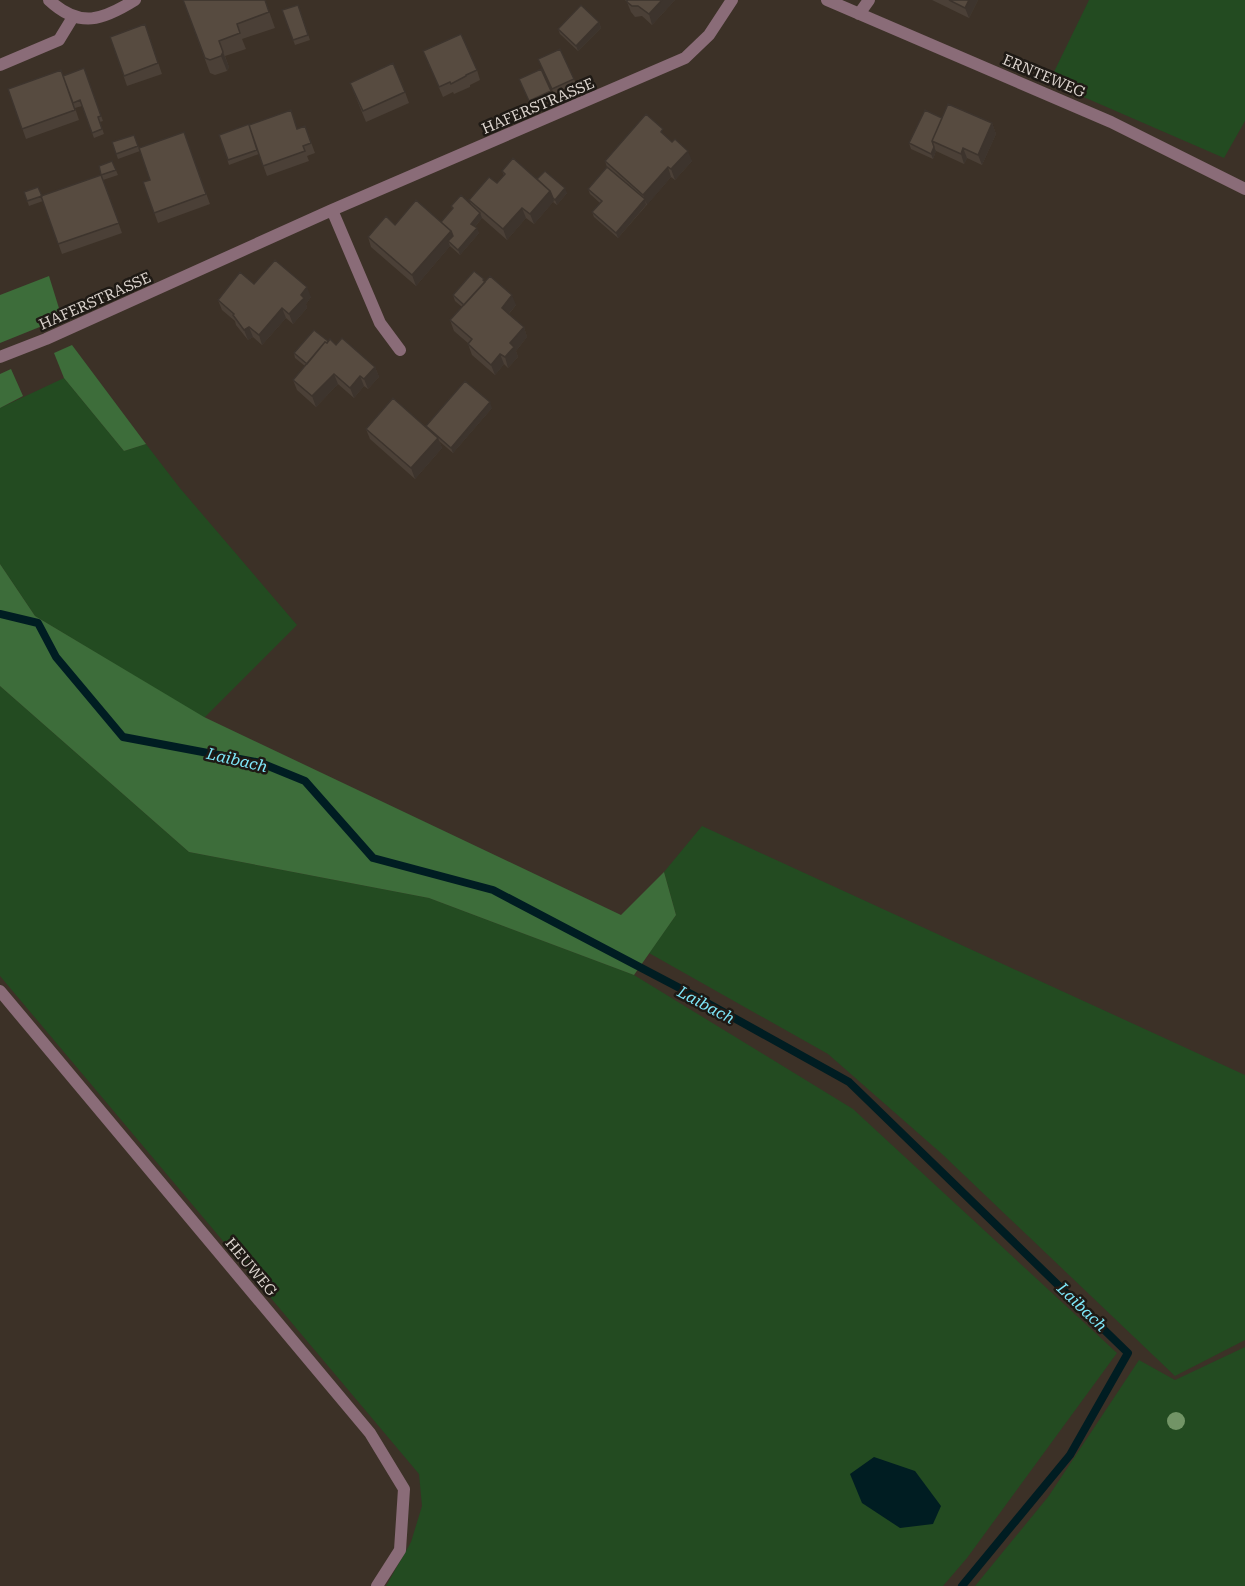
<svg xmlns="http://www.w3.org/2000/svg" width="1245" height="1586" font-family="'Roboto Serif',serif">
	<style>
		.green { fill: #234b21 }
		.forest { fill: #3d6d3a }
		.water { fill: #001d22 }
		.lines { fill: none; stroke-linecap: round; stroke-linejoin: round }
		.stream { stroke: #001d22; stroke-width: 8 }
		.lane { stroke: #8a6c78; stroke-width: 12 }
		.street { stroke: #8a6c78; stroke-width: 12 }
		.tree { fill: #729466 }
		.wall { fill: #4b4037 }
		.shaded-wall { fill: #3d342d }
		.building { fill: #574b40; stroke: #3d342d; stroke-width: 1.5 }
		.labels { text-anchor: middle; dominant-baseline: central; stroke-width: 5; stroke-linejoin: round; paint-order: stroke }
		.street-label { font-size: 15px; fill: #dbd3cd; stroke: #1f1a15 }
		.water-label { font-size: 16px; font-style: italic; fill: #7fe8fa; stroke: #1f1a15 }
	</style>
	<rect width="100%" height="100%" fill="#3c3127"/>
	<path class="green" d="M1089,0h156v121l-21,37 -175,-76z
		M64,378l60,73 22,-7 33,43 118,138 -93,93 -169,-102 -35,-52v-156z
		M0,686l189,166 240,46 205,77 219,134 264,244 -150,205 -24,28h-557l25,-44 11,-36 -3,-32 -419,-498z
		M702,826l543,249v265l-70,36 -233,-222 -114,-100 -179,-101 27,-38 -12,-43z
		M1245,1347v239h-270l73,-89 91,-137 36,20z"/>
	<path class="forest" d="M49,276l13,42 -62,25v-48z
		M72,345l74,99 -22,7 -60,-73 -10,-25z
		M11,369l12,27 -23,12v-34z
		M0,564l35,52 169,101 417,198 43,-43 12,43 -42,60 -205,-77 -240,-46 -189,-166z"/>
	<path class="water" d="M874,1457l41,14 26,35 -8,18 -33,4 -38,-25 -12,-29z"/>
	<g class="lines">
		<path class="stream" d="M0,614l38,9 18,34 67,80 138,26 44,18 68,77 120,32 198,104 158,88 279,271 -58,102 -108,131"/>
		<path class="lane" d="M0,65l59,-25 14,-23"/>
		<path class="street" d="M49,0c31,29 54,20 86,0
			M827,0l284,122 134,67
			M859,14l10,-14
			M332,210l48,113 20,27
			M0,357l46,-18 286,-129 353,-152 24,-23 23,-35
			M0,991l370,442 34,56 -4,61 -23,36"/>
	</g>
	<circle class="tree" cx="1176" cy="1421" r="9"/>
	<path class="wall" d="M183,0h82l10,28 -33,11 4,10 -21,7 4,11 -2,4 -12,4 -5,-2z
		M625,0h50l-23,25 -10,-9 -7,1 -4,-5 -4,-10z
		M932,0h46l-9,18z
		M298,5l12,35 -15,5 -13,-35z
		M599,22l2,6 -23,23 -18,-17 -2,-5z
		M145,24l17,50 -35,12 -17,-49z
		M423,51l54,19 3,10 -10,5v2l-16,7 -1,-2 -10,5z
		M538,59l36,20 2,5 -22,10z
		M84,68l19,53 -3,1 4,12 -10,4 -12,-32 -7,2 4,12 -53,19 -18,-50 57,-8z
		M519,79l32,12 2,5 -22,10z
		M350,83l55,9 4,11 -43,19z
		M942,118l50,5 4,11 -14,31 -15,-7 -3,6 -28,-13 -3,8 -22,-10 -2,-6z
		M305,126l10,27 -8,3 2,5 -42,15 -8,-22 -30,11 -10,-30 78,-6z
		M184,132l26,72 -52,19 -15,-41 7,-2 -10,-29 -22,8 -6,-17 22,-7 5,13z
		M666,137l26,24 -17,19 -4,-3 -53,61 -24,-21 -2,-5 8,-9 -10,-9 -2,-5 19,-22 -2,-6z
		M112,161l6,14 -15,5 19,53 -60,21 -19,-53 -14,5 -5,-14 18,4 59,-21z
		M502,171l35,8 30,14 -10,12 -4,-3 -19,22 -8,-6 -19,22 -25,-22 -7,9 4,6 -19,22 -10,-9 -34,40 -45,-39 -3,-10 27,-12 46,-3 11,-13 -1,-3 20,-2 -2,-4 28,-17 7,-7z
		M485,282l31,23 -7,9 15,13 3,10 -11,14 2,6 -10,11 -4,-4 -9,11 -23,-20 -4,-11h1l-15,-13 -4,-11 12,-13 -7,-6 -2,-6z
		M254,284l57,13 -5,7 1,4 -14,16 -7,-6 -24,27 -9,-8 -5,3 -12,-15 -1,-4 -13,-11 -4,-10z
		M328,341l8,4 39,22 4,10 -11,12 -4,-3 -10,12 -16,-14 -22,23 -19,-17 -4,-10 12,-14 -10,-8 -1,-5z
		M492,408l-39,45 -14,-12 3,7 -27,31 -45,-40 -4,-10 61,-1 -1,-2z"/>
	<path class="shaded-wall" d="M662,0h13l-23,25 -3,-11z
		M969,0h9l-9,18 -4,-10z
		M599,22l2,6 -23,23 -2,-5z
		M223,52l6,15 -2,4 -6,-15z
		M992,123l4,11 -14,31 -4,-10z
		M934,147l2,4 -3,8 -2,-5z
		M963,148l4,10 -3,6 -3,-10z
		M688,151l4,10 -17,19 -4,-11z
		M668,167l3,10 -24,28 -4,-10z
		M565,188l2,5 -10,12 -2,-5z
		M550,191l4,10 -20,23 -4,-10z
		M645,199l1,6 -28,33 -2,-5z
		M522,208l4,10 -19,22 -4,-11z
		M480,213l2,5 -9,11 -2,-5z
		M477,228l2,5 -19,22 -2,-5z
		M451,231l4,10h-7l2,5 -34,40 -4,-11z
		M307,287l4,10 -5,7 1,4 -14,16 -4,-10 12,-19z
		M512,295l4,10 -11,13 -3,-10z
		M282,308l4,10 -24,27 -3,-10z
		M249,327l4,10 -5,3 -4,-10z
		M524,327l3,10 -11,14 2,6 -10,11 -3,-11 5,-14z
		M500,354l4,10 -9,11 -4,-10z
		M375,367l4,10 -11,12 -4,-10z
		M334,374l4,10 -22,23 -4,-11z
		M360,376l4,10 -10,12 -4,-10z
		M490,402l2,6 -39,45 -2,-5z
		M438,438l4,10 -27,31 -4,-11z"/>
	<path class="building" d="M183,0h82l4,12 -32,12 3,9 -21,8 4,11 -2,4 -11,4 -5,-2z
		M627,0h35l-13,14 -11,-8h-6l-5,-4z
		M949,0h20l-4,8z
		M298,5l10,30 -15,5 -11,-30z
		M581,5l18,17 -23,24 -18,-17z
		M145,24l13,39 -34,13 -14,-39z
		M461,34l16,36 -11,5v1l-15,8 -1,-2 -11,5 -16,-36z
		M560,49l14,30 -22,10 -14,-30z
		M393,63l12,29 -42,19 -13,-28z
		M84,68l17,48 -3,1 4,12 -10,4 -12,-33 -7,3 -10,-27z
		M541,69l10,22 -22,10 -10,-22z
		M61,70l14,40 -53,19 -14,-40z
		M948,104l44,19 -14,32 -15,-7 -2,6 -29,-13z
		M291,110l6,19 8,-3 6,17 -8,3 2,5 -42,15 -14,-41z
		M925,110l17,8 -10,23 2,6 -3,7 -22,-11z
		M646,114l17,15 -2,3 11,10 3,-3 13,12 -17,18 -3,-2 -25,28 -38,-34z
		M249,124v1l8,25 -29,10 -9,-25z
		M184,132l22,62 -52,19 -11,-31 7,-2 -11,-32z
		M134,135l4,11 -22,8 -4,-12z
		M513,158l37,33 -20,23 -8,-6 -19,21 -34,-29 20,-23 8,6 8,-9 -3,-3z
		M112,161l4,9 -15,5 -2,-9z
		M607,167l38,32 -29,34 -24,-21 10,-11 -14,-12z
		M545,171l20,17 -10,12 -2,-2 -3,-7 -13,-12z
		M101,175l18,48 -61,21 -17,-48z
		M38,187l4,9 -15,5 -3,-9z
		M461,195l19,18 -9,11 6,4 -19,22 -10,-9 5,-5 -2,-5 -10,-9 12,-14 -2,-2z
		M416,200l35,31 -39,44 -44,-38 18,-21 9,9z
		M275,260l32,27 -6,8 3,3 -15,16 -7,-6 -23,27 -10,-8 -5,3 -11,-15 1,-1 -16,-14 22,-28 14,12z
		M474,271l10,8 -1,1 2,2 -21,23 -11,-10z
		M490,276l22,19 -10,13 22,19 -14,16 4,4 -9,10 -5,-3 -9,11 -23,-21 4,-5 -22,-19z
		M314,330l14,11 -1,2 -2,-1 -18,22 -13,-11z
		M342,338l33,29 -11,12 -4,-3 -10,12 -16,-14 -22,22 -19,-16 32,-38 2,1 3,-4 6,6z
		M465,381l25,21 -39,46 -25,-22z
		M393,398l45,40 -27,30 -45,-39z"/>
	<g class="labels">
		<g class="street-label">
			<text transform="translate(1044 76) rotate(23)">ERNTEWEG</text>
			<text transform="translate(538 106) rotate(-23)">HAFERSTRASSE</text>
			<text transform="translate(95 301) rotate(-24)">HAFERSTRASSE</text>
			<text transform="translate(251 1267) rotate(50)">HEUWEG</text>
		</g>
		<g class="water-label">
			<text transform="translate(237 760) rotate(13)">Laibach</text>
			<text transform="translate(706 1005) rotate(28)">Laibach</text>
			<text transform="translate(1082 1307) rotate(44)">Laibach</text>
		</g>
	</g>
</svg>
